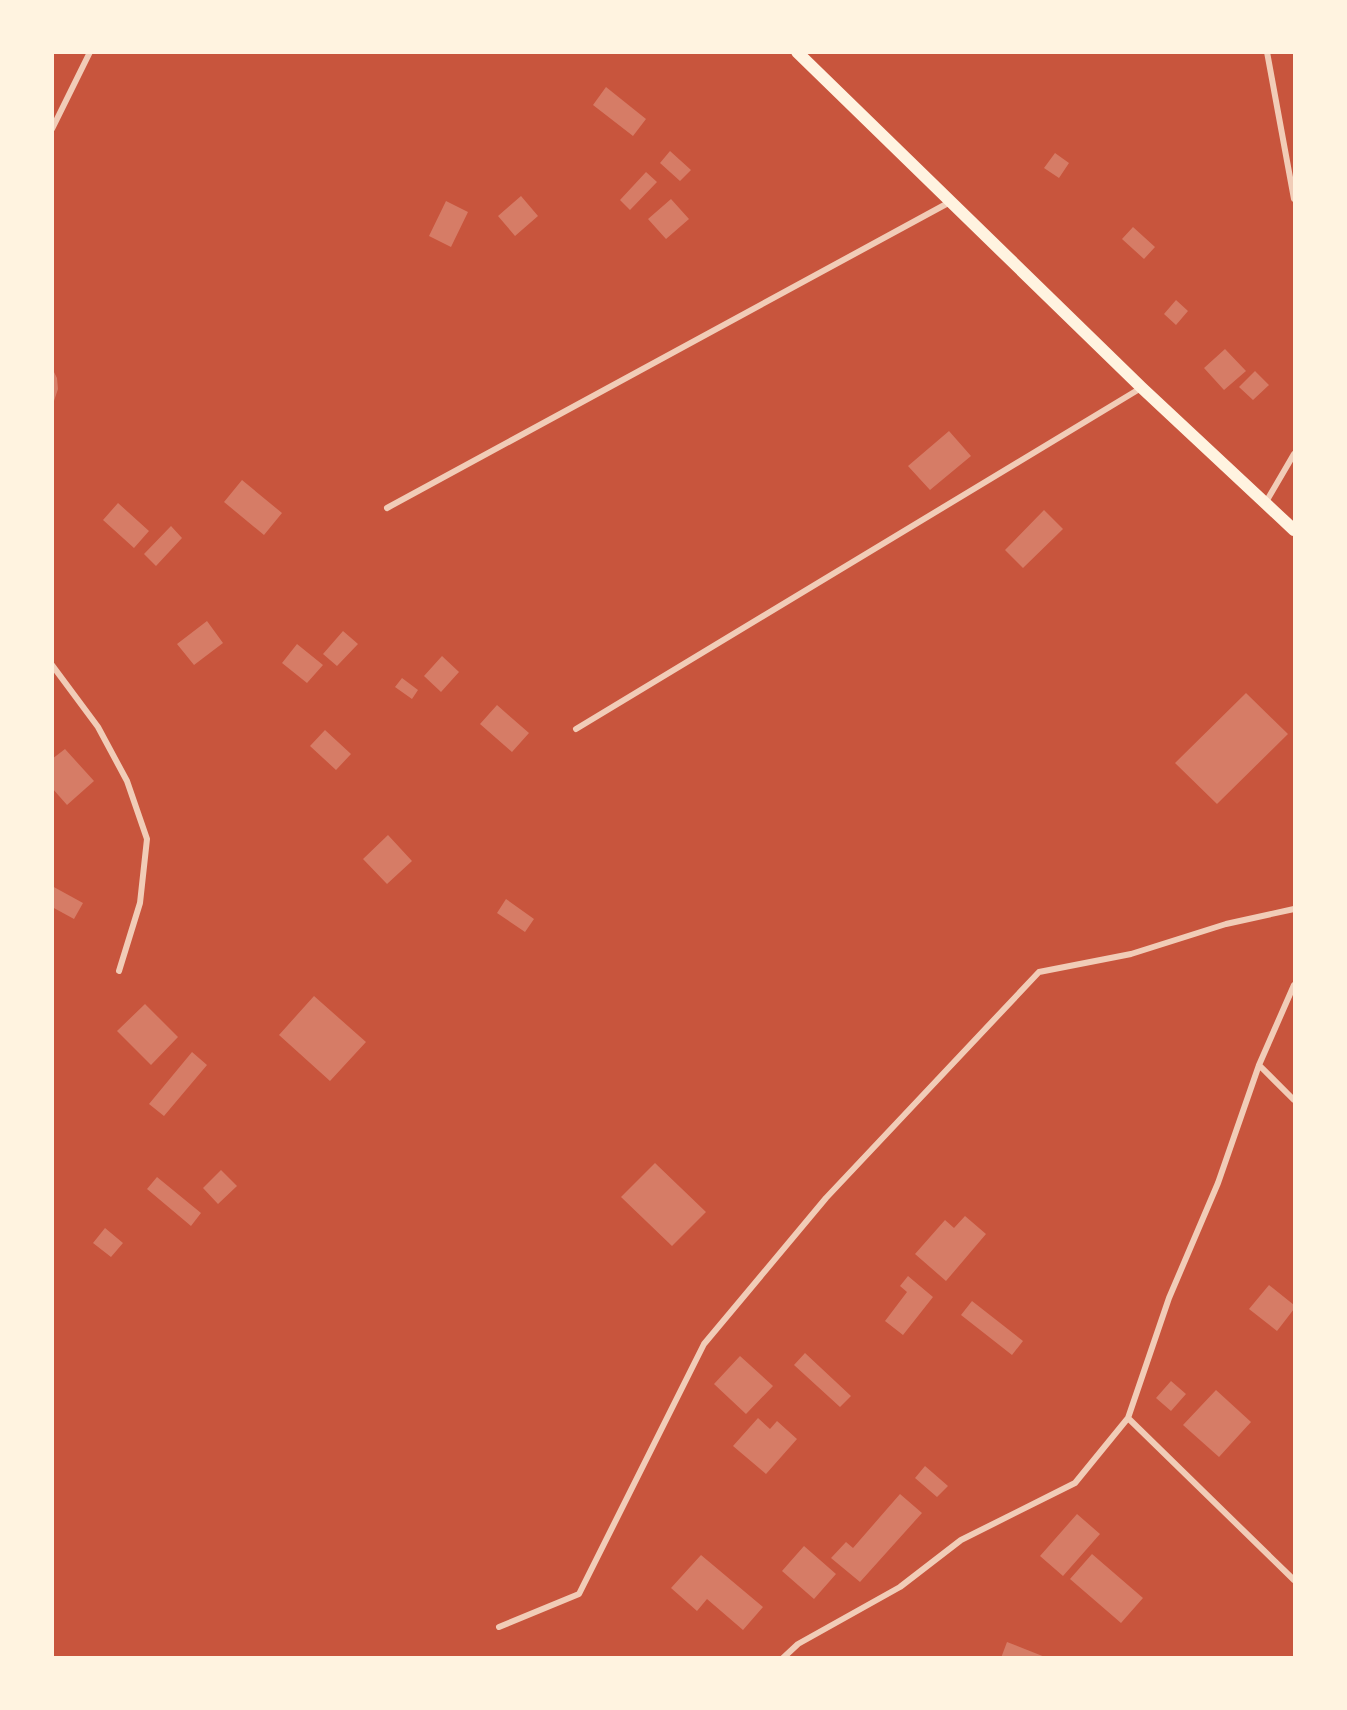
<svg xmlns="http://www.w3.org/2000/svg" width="1347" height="1710" font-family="'Roboto Condensed',sans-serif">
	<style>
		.building { fill: #d67c66 }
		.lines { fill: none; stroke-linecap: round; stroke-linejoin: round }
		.minor { stroke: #f1ccb7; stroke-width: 6 }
		.secondary { stroke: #fff3e0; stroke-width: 12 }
	</style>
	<rect width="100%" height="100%" fill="#c8553d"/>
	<path class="building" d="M606,87l40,32 -13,17 -40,-31z
		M670,151l21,19 -11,11 -20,-18z
		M1055,153l14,10 -10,15 -15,-10z
		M646,172l11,10 -27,28 -10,-10z
		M521,196l17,20 -23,20 -17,-20z
		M671,199l18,20 -23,20 -18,-20z
		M446,201l22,11 -17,35 -22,-11z
		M1133,227l22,20 -11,12 -22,-20z
		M1176,300l12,11 -12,14 -12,-11z
		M1225,349l21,22 -22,19 -20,-22z
		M52,368l5,10 1,11 -5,15z
		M1255,371l14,14 -16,15 -14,-13z
		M949,431l22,25 -41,34 -22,-24z
		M242,480l40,33 -18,22 -40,-33z
		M118,503l31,28 -15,17 -31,-28z
		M1044,510l19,19 -40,39 -18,-18z
		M171,526l11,12 -26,28 -12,-12z
		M207,621l16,22 -29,22 -17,-21z
		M343,631l15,13 -21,22 -14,-12z
		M297,644l26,21 -16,18 -25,-20z
		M442,656l17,16 -18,20 -17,-16z
		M402,678l16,12 -6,9 -17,-12z
		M1246,693l42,41 -71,70 -42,-41z
		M497,705l32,28 -17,19 -32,-28z
		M325,730l26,24 -15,16 -26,-24z
		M65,749l29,32 -27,24 -15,-17v-29z
		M388,835l24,26 -25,23 -24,-25z
		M52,886l31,17 -9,16 -22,-12z
		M506,899l28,20 -9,13 -28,-19z
		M314,996l52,46 -36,39 -51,-46z
		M145,1004l33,33 -27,28 -34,-34z
		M192,1052l15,13 -43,51 -15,-12z
		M655,1163l51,49 -34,34 -51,-49z
		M221,1170l16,16 -19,18 -15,-16z
		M157,1177l44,36 -10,13 -44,-37z
		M965,1216l21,18 -40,47 -31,-27 30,-34 9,8z
		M105,1228l18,15 -12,14 -18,-14z
		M908,1276l25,21 -30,38 -18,-14 22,-29 -7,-6z
		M1269,1285l25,20v4l-17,22 -28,-22z
		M972,1301l51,40 -11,14 -51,-40z
		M805,1353l46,43 -11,11 -46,-42z
		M740,1356l33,30 -27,28 -32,-30z
		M1171,1381l15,13 -15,17 -15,-13z
		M1216,1390l35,32 -32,35 -36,-32z
		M758,1418l12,11 7,-8 20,18 -31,35 -33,-28z
		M925,1466l23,20 -11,11 -22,-19z
		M900,1494l22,19 -62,69 -29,-24 15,-16 7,6z
		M1077,1514l23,20 -37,42 -23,-20z
		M804,1546l32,28 -22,25 -32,-28z
		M1092,1554l51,44 -22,25 -51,-44z
		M701,1555l62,52 -20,23 -36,-31 -10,12 -26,-23z
		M1007,1642l38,15v1h-44z"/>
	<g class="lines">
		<path class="minor" d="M1267,52l27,147
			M52,129l38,-77
			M1266,502l28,-48
			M387,508l563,-306
			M52,665l46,62 29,54 20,58 -7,64 -21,68
			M576,729l565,-341
			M1259,1065l35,35
			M1128,1418l166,162
			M499,1627l80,-33 125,-250 122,-146 213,-226 92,-18 95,-30 68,-15
			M783,1658l15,-14 102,-57 61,-47 114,-57 53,-65 41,-120 49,-115 41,-118 35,-80"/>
		<path class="secondary" d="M797,52l345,336 152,142"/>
	</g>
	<rect width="1347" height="1710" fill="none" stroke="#fff3e0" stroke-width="108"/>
</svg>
